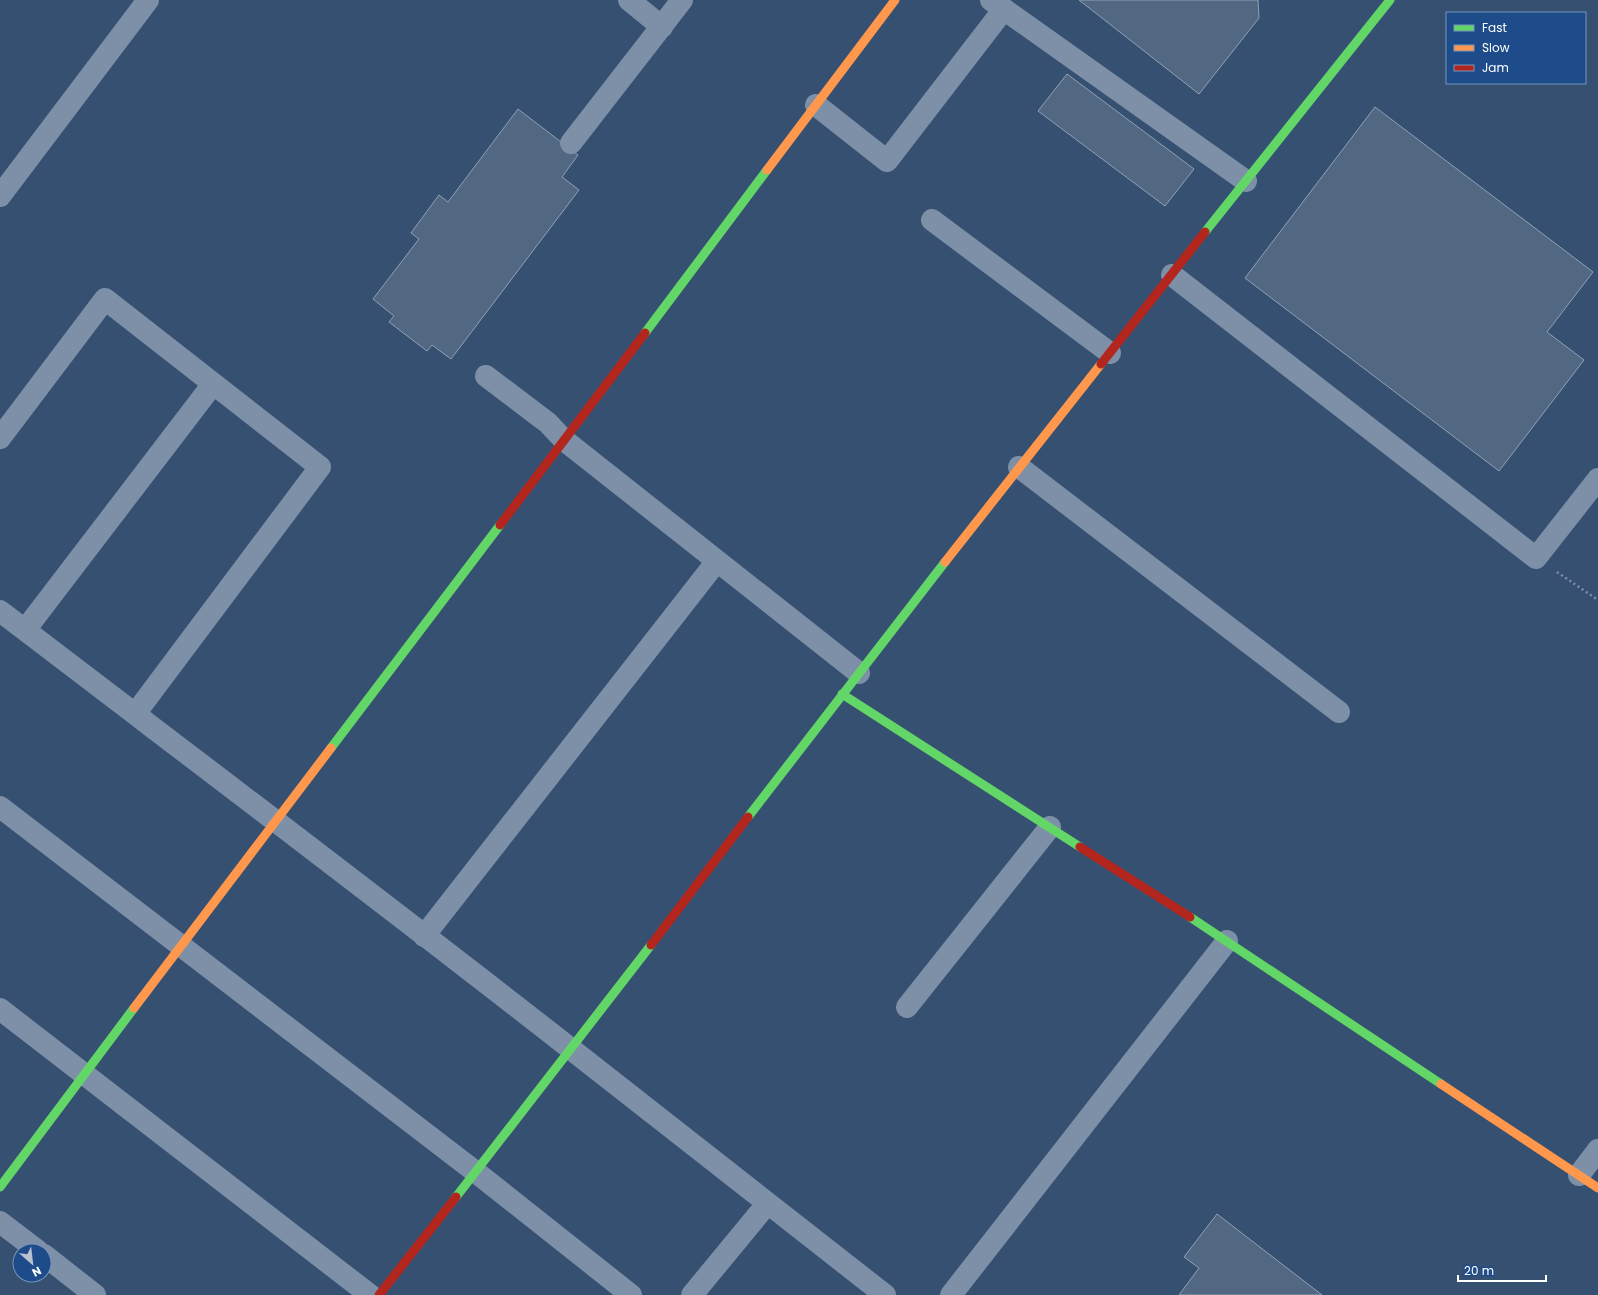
<svg xmlns="http://www.w3.org/2000/svg" width="1598" height="1295" font-family="Poppins,sans-serif">
	<style>
		.building { fill: #526782; stroke: #92a1b5 }
		.lines { fill: none; stroke-linecap: round; stroke-linejoin: round }
		.path { stroke: #7d90a7; stroke-width: 2.5; stroke-dasharray: 2 3; stroke-linecap: butt }
		.street { stroke: #7d90a7; stroke-width: 22 }
		.fast { stroke: #63d668; stroke-width: 9 }
		.slow { stroke: #ff974d; stroke-width: 9 }
		.jam { stroke: #b3261e; stroke-width: 9 }
	</style>
	<rect width="100%" height="100%" fill="#365072"/>
	<path class="building" d="M1079,0h179l1,18 -60,76z
		M1067,74l127,95 -29,37 -127,-95z
		M1375,107l218,165 -46,60 37,28 -85,111 -254,-193z
		M518,109l60,46 -16,22 17,13 -128,169 -19,-14 -5,6 -38,-29 5,-6 -21,-17 46,-60 -8,-6 28,-38 9,7z
		M1217,1214l105,81h-143l20,-27 -15,-11z"/>
	<g class="lines">
		<path class="path" d="M1557,572l41,28"/>
		<path class="street" d="M629,0l33,27
			M991,0l255,181
			M816,105l71,56 117,-152
			M571,143l111,-143
			M0,196l148,-196
			M932,220l178,133
			M1172,275l364,283 62,-79
			M486,376l62,47 16,17 295,233
			M0,438l105,-139 215,168 -185,247
			M1019,467l320,245
			M0,611c191,146 382,290 571,438 105,82 209,165 314,246
			M25,630l188,-246
			M0,807l477,366 154,122
			M424,936l293,-375
			M907,1007l143,-180
			M0,1009l370,286
			M1579,1175l19,-25
			M0,1222l38,29
			M44,1255l51,40
			M692,1295l75,-91
			M951,1295l276,-354"/>
		<path class="fast" d="M1205,232l185,-232
			M645,333l122,-163
			M842,694l238,153
			M331,748l169,-223
			M748,817l197,-255
			M1190,917l251,167
			M0,1187l134,-179
			M456,1197l195,-252"/>
		<path class="slow" d="M767,170l128,-170
			M945,562l156,-198
			M134,1008l197,-260
			M1441,1084l157,104"/>
		<path class="jam" d="M1101,364l104,-132
			M500,525l145,-192
			M1080,847l110,70
			M651,945l97,-128
			M379,1295l77,-98"/>
	</g>
	<rect x="1446" y="12" width="140" height="72" fill="#1e4c8b" stroke="#7894b9"/>
	<rect x="1454" y="25" width="20" height="6" fill="#63d668" stroke="#7894b9"/>
	<text x="1482" y="32" font-size="12" fill="#ffffff">Fast</text>
	<rect x="1454" y="45" width="20" height="6" fill="#ff974d" stroke="#7894b9"/>
	<text x="1482" y="52" font-size="12" fill="#ffffff">Slow</text>
	<rect x="1454" y="65" width="20" height="6" fill="#b3261e" stroke="#7894b9"/>
	<text x="1482" y="72" font-size="12" fill="#ffffff">Jam</text>
	<g transform="translate(32 1263) rotate(152)"><circle r="19" fill="#1e4c8b" stroke="#7894b9"/>
	<path d="M0-3L7 15L0 10L-7 15Z" fill="#b9c2ce"/>
	<text y="-6" font-size="11" font-weight="bold" text-anchor="middle" fill="#ffffff">N</text>
	</g>
	<path d="M1458 1275v6h88v-6" fill="none" stroke="#ffffff" stroke-width="2"/>
	<text x="1464" y="1275" font-size="12" fill="#ffffff" stroke="#1e4c8b" stroke-width="3" paint-order="stroke">20 m</text>
</svg>
